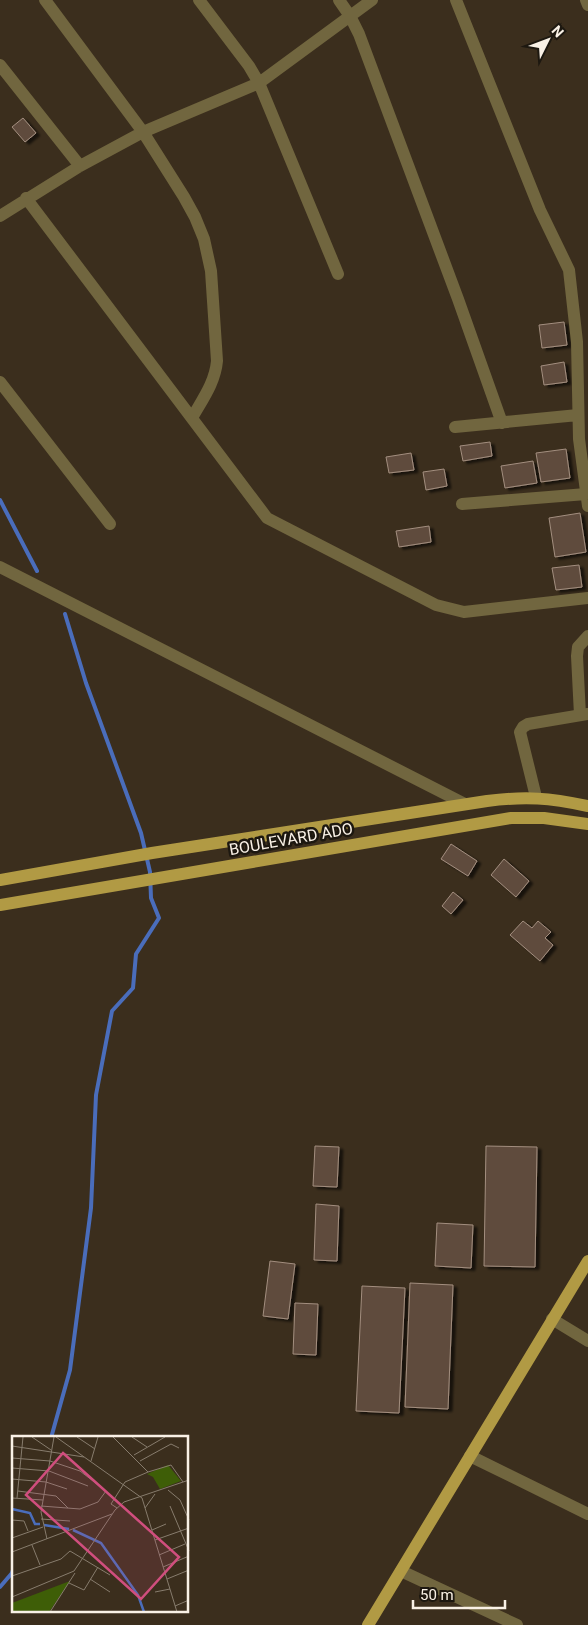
<svg xmlns="http://www.w3.org/2000/svg" width="588" height="1625" font-family="Roboto,sans-serif">
	<style>
		.lines { fill: none; stroke-linecap: round; stroke-linejoin: round }
		.stream { stroke: #4a6dbb; stroke-width: 4 }
		.building { fill: #5f4c3e; stroke: #a38e7f; filter: url(#shadow) }
		.minor { stroke: #71663f; stroke-width: 12 }
		.major { stroke: #b19a44; stroke-width: 12 }
		.labels { text-anchor: middle; dominant-baseline: central; stroke-width: 5; stroke-linejoin: round; paint-order: stroke }
		.street-label { font-size: 16px; fill: #f9f1e6; stroke: #1d1810 }
		.inset-river { fill: none; stroke: #4a6dbb; stroke-width: 2.5 }
		.inset-road { fill: none; stroke: #877c6d; stroke-width: 1 }
		.view { fill: #d04e7e; fill-opacity: 0.15; stroke: #d04e7e; stroke-width: 2.5 }
		.inset-edge { fill: none; stroke: #f9f1e6; stroke-width: 2.5 }
	</style>
	<defs>
		<filter id="shadow"><feDropShadow dx="4" dy="2.5" stdDeviation="1" flood-color="#0009"/></filter>
	</defs>
	<rect width="100%" height="100%" fill="#3b2e1d"/>
	<g class="lines">
		<path class="stream" d="M0,500l37,71
			M51,1438l19,-68 21,-162 5,-113 16,-84 21,-23 3,-34 23,-36 -8,-20 -1,-26 -9,-39 -55,-150 -21,-69
			M0,1587l12,-14 2,-6"/>
	</g>
	<path class="building" d="M23,118l13,15 -11,9 -13,-15z
		M564,322l3,23 -25,3 -3,-23z
		M564,362l3,20 -23,3 -3,-19z
		M490,442l2,14 -29,5 -3,-15z
		M566,449l4,29 -29,4 -5,-29z
		M411,453l3,17 -25,3 -3,-16z
		M533,461l4,22 -32,5 -4,-22z
		M444,469l3,17 -21,4 -3,-18z
		M580,513l6,39 -31,5 -6,-39z
		M429,526l2,16 -32,5 -3,-16z
		M579,565l3,22 -26,3 -4,-22z
		M451,844l26,17 -9,15 -27,-17z
		M504,859l25,22 -13,16 -25,-22z
		M453,892l10,8 -12,14 -9,-8z
		M523,921l9,7 6,-7 13,11 -6,6 8,7 -13,16 -30,-26z
		M315,1146l24,1 -2,40 -24,-1z
		M486,1146l51,1 -2,120 -51,-1z
		M316,1204l23,2 -2,55 -23,-1z
		M437,1223l36,2 -2,43 -36,-2z
		M270,1261l25,3 -7,55 -25,-3z
		M410,1283l43,2 -5,124 -43,-2z
		M362,1286l43,2 -6,125 -43,-2z
		M295,1303l23,1 -2,51 -23,-1z"/>
	<g class="lines">
		<path class="minor" d="M45,0l98,132 41,65 11,20 9,22 7,32 6,90c-2,22 -15,39 -25,57
			M199,0l50,66 10,17 79,191
			M339,0l11,16 9,18 99,265 44,124
			M456,0l84,210 29,60 8,72 2,97 9,67
			M586,0l2,5
			M0,65l80,101
			M26,198l241,320 169,87 28,7 124,-14
			M0,216l80,-50 63,-34 116,-49 113,-83
			M0,382l110,142
			M455,427l123,-12
			M462,504l124,-10
			M0,567l465,237
			M580,715l-3,-59 1,-9 10,-11
			M536,797l-16,-65 3,-5 5,-3 60,-10
			M552,1319l36,22
			M470,1456l118,58
			M401,1571l116,54"/>
		<path class="major" d="M0,880l152,-27 335,-52c40,-5 62,-3 101,5
			M0,905l511,-87h33l44,6
			M368,1625l220,-364"/>
	</g>
	<g class="labels">
		<g class="street-label">
			<text transform="translate(291 839) rotate(-10)">BOULEVARD ADO</text>
		</g>
	</g>
	<g transform="translate(12 1436)">
		<rect width="176" height="176" fill="#3b2e1d"/>
		<path d="M156,29l13,16 -21,8 -7,-12 -6,-3zM58,145l-21,31h-37v-9z" fill="#3e5e07"/>
		<path class="inset-river" d="M0,73l18,4 5,11h5M32,89l25,4M61,94l28,13 37,52 6,17"/>
		<path class="inset-road" d="M20,1l19,13M44,1l86,61 35,114M65,1l18,12M101,1l35,35M120,1l15,10M0,10l72,11M122,19l31,-18M0,22l38,3 30,10 26,20 -8,11 -18,7 -39,-3M79,25l7,-24M128,25l31,-17 8,4M0,32l37,3 39,15M0,43l34,3 21,7M156,54l12,10 9,20M6,55l38,5 12,12M0,62l31,2M5,62l6,-61M158,70l19,45M105,72l-6,-4 14,-22 23,-10 23,-7 12,17M133,72l10,-14M29,83l29,2M0,84l12,1 4,10M140,94l14,-6M0,102l31,-11M35,103l-6,-27 13,-75M143,104l34,-12M20,109l8,20M0,116l100,-38M147,119l26,-11M151,131l26,-11M0,140l49,-17 9,-8 40,24M78,143l20,13M155,143l22,-9M57,147l15,7 14,-23M143,156l15,-3M0,161l62,-26 41,-61 9,-8 65,-22M163,170l14,-6M38,176l25,-39"/>
		<path class="view" d="M51,17l116,104 -38,42 -115,-104z"/>
		<rect width="176" height="176" class="inset-edge"/>
	</g>
	<g transform="translate(548 40) rotate(48)" stroke="#1d1810" stroke-width="4" paint-order="stroke">
	<path d="M0-4L9 19L0 12L-9 19Z" fill="#f9f1e6"/>
	<text y="-8" font-size="14" font-weight="bold" text-anchor="middle" fill="#f9f1e6">N</text>
	</g>
	<path d="M413 1600v8h92v-8" fill="none" stroke="#f9f1e6" stroke-width="2.5"/>
	<text x="420" y="1600" font-size="15" fill="#f9f1e6" stroke="#1d1810" stroke-width="4" paint-order="stroke">50 m</text>
</svg>
